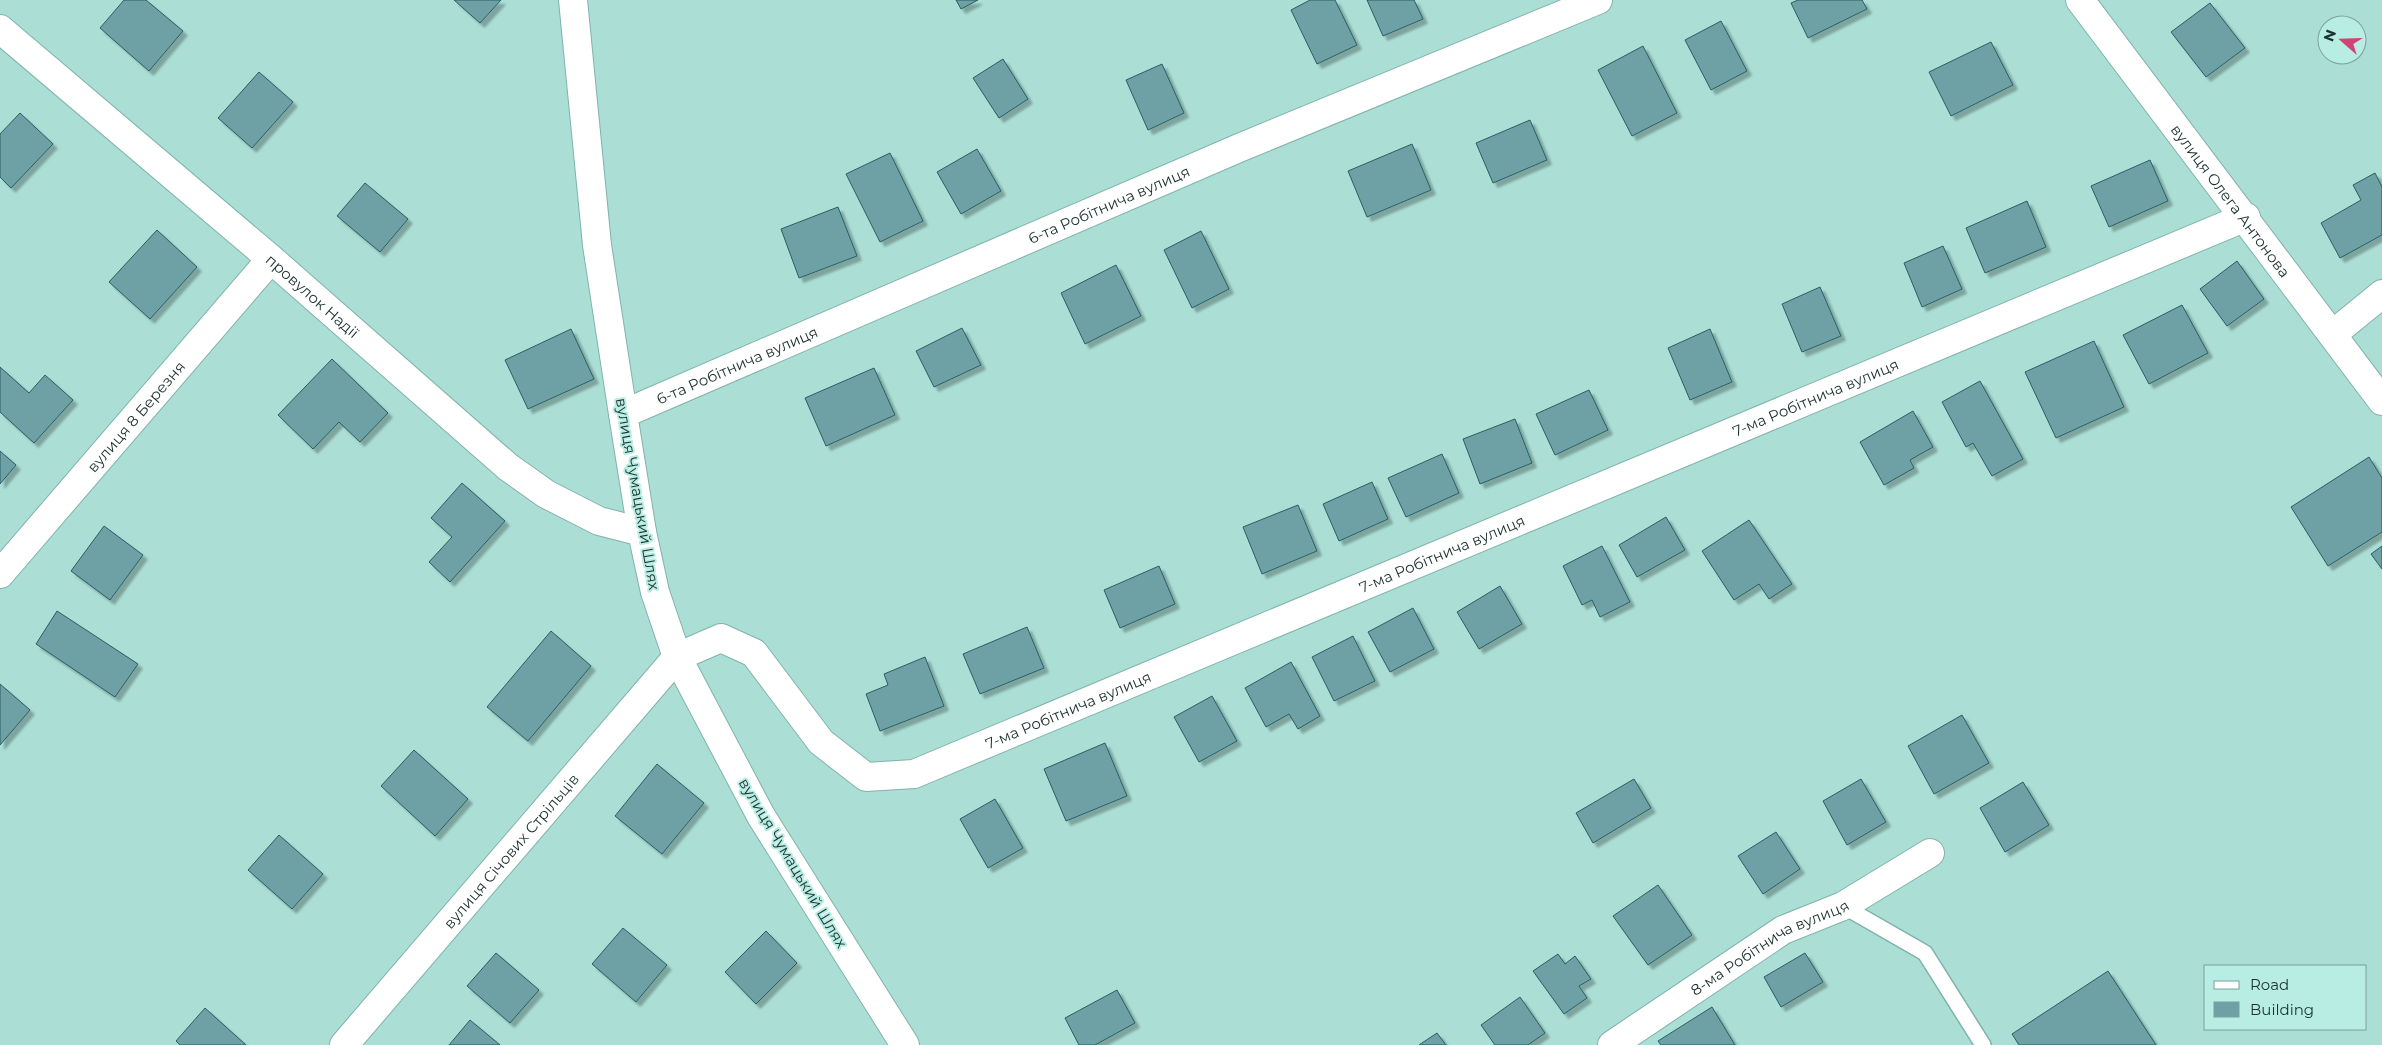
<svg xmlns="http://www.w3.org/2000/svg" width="2382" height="1045" font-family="Montserrat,sans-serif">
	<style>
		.building { fill: #6da1a5; stroke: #2a5e62; filter: url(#shadow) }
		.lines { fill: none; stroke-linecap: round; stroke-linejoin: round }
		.lane-casing { stroke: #80b3ab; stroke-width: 18 }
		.street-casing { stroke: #80b3ab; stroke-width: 30 }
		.secondary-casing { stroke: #80b3ab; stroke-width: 30 }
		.lane { stroke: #fff; stroke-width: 15 }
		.street { stroke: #fff; stroke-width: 28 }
		.secondary { stroke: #fff; stroke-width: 28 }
		.labels { text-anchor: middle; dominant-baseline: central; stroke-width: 4; stroke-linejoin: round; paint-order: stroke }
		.street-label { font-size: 15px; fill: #1c312e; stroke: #b8ede3 }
	</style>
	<defs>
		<filter id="shadow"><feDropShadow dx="4.5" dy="4.5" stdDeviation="1" flood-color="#0004"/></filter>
	</defs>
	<rect width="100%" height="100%" fill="#abdfd6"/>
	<path class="building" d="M124,0h22l37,31 -34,40 -49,-43z
		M454,0h47l-21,23z
		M956,0h22l-17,9z
		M1310,0h25l22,45 -40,19 -26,-54z
		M1367,0h47l9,19 -40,17z
		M1798,0h64l5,9 -59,29 -17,-35z
		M2210,3l35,45 -39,29 -35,-45z
		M1721,21l26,50 -36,19 -26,-50z
		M1991,42l22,43 -62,31 -22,-44z
		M1643,46l34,67 -45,23 -34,-66z
		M1003,59l25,40 -29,19 -26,-40z
		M1162,64l22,49 -36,17 -22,-50z
		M259,72l34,30 -41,46 -34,-30z
		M20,113l33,31 -42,44 -11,-11v-43z
		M1530,120l17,40 -54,23 -17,-40z
		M1412,144l19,46 -64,27 -19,-46z
		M977,149l24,42 -40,23 -24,-42z
		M890,153l33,68 -43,21 -34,-68z
		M2150,160l18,41 -59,26 -18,-41z
		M2375,173l7,14v48l-42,23 -19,-35 40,-23 -8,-15z
		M365,183l43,36 -28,33 -43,-36z
		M2027,201l19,46 -61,26 -19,-45z
		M838,207l19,49 -58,22 -18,-49z
		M157,230l40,37 -47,52 -41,-37z
		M1201,231l28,58 -37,19 -28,-58z
		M1943,246l19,43 -40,18 -18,-44z
		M2237,261l27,38 -37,27 -27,-37z
		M1116,265l25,51 -56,28 -24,-51z
		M1820,287l21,49 -39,16 -20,-48z
		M2182,305l26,48 -59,31 -26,-49z
		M962,328l19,37 -47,22 -18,-36z
		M571,329l23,50 -66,30 -23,-49z
		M1710,329l22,53 -42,18 -22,-52z
		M2094,341l30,66 -68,31 -31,-66z
		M332,359l56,54 -28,29 -21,-20 -26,27 -35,-34z
		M0,367l29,26 16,-18 28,25 -39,43 -34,-31z
		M874,368l21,47 -69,31 -21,-48z
		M1980,381l43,78 -31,17 -19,-33 -7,4 -24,-45z
		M1589,390l19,40 -53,25 -19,-41z
		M1913,411l20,36 -23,13 4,8 -30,17 -24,-43z
		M1515,419l17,44 -52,21 -17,-45z
		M0,451l16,14 -16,19z
		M1442,454l17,39 -53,24 -18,-39z
		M2369,457l13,21v54l-54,34 -37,-59z
		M1372,482l16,37 -49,22 -16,-37z
		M462,483l43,38 -55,61 -21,-20 23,-25 -21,-19z
		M1298,505l19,46 -55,23 -19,-47z
		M1666,517l19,33 -48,27 -18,-32z
		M1749,520l43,64 -23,15 -10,-15 -25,16 -32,-49z
		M104,526l39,29 -33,45 -39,-29z
		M1602,546l28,56 -30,15 -8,-17 -10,5 -19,-39z
		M2382,546v23l-11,-15z
		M1159,566l16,38 -55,24 -16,-38z
		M1500,586l22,38 -43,25 -22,-37z
		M1413,608l21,41 -44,23 -22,-40z
		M57,611l81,53 -23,33 -79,-53z
		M1027,627l17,41 -64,26 -17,-40z
		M551,631l40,35 -63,75 -41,-34z
		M1353,636l22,45 -41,20 -22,-44z
		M925,657l19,49 -64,25 -14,-37 22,-9 -4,-11z
		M1291,662l29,54 -22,13 -9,-15 -23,13 -21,-39z
		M0,684l30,26 -30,35z
		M1212,696l25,45 -38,21 -25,-45z
		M1962,715l27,48 -55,31 -26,-48z
		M1105,743l22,53 -61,25 -22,-52z
		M414,750l54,49 -33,37 -54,-50z
		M657,764l47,39 -42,51 -47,-38z
		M1634,779l17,29 -58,35 -17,-30z
		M1861,779l25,43 -39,23 -24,-44z
		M2023,782l26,43 -44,27 -25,-44z
		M995,799l28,49 -35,20 -28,-49z
		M1776,832l24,37 -37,25 -25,-38z
		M279,835l44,39 -31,35 -44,-39z
		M1658,885l34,50 -44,30 -35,-49z
		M623,928l44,37 -31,37 -44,-38z
		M766,931l31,32 -41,41 -31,-32z
		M496,953l43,37 -29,33 -43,-37z
		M1805,953l18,29 -42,25 -17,-30z
		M1558,954l7,10 10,-8 16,23 -12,7 8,12 -23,16 -31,-43z
		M2108,971l48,74h-137l-7,-11z
		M1117,990l18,33 -40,22h-16l-14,-27z
		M1520,997l25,36 -17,12h-33l-14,-20z
		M1712,1007l23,38h-74l-3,-4z
		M205,1008l41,37h-66l-4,-4z
		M470,1020l30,25h-51z
		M1437,1033l9,12h-27z"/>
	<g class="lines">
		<g class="lane-casing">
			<path id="lane" d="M1843,906l82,47 58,92"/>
		</g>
		<g class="street-casing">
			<g id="street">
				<path id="s1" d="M2080,0l302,401"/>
				<path id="s2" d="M0,29l271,230 237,208 38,27 53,27 43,11"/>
				<path d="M2333,334l49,-40"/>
				<path id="s3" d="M0,574l271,-315"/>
				<path id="s4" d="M344,1045l333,-388 44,-19 33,15 67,89 45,35 48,-3 1332,-557"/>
				<path id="s5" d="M905,1045l-144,-229 -84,-159 -22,-65 -13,-60 -19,-118 616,-266 359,-148"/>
				<path id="s6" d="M1612,1045l171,-115 60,-24 87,-53"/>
			</g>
		</g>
		<g class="secondary-casing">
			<path id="secondary" d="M573,0l24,245 26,169"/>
		</g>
		<use href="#lane" class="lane"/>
		<use href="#street" class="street"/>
		<use href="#secondary" class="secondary"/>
	</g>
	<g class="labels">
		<g class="street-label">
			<text stroke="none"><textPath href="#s1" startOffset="251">вулиця Олега Антонова</textPath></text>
			<text stroke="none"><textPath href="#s5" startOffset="1229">6-та Робітнича вулиця</textPath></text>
			<text stroke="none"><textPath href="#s2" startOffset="411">провулок Надії</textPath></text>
			<text stroke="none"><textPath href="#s5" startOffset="824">6-та Робітнича вулиця</textPath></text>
			<text stroke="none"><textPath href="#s4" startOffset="1789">7-ма Робітнича вулиця</textPath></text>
			<text stroke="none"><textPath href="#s3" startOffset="208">вулиця 8 Березня</textPath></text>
			<text transform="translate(638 494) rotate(80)">вулиця Чумацький Шлях</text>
			<text stroke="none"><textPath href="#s4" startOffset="1384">7-ма Робітнича вулиця</textPath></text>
			<text stroke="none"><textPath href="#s4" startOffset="979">7-ма Робітнича вулиця</textPath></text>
			<text stroke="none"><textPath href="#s4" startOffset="256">вулиця Січових Стрільців</textPath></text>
			<text transform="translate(793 863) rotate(59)">вулиця Чумацький Шлях</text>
			<text stroke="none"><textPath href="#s6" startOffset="186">8-ма Робітнича вулиця</textPath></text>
		</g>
	</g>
	<rect x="2204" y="965" width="162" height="65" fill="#b8ede3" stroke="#7aa29b"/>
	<rect x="2214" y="981" width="25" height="8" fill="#ffffff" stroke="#7aa29b"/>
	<text x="2250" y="990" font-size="15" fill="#1c312e">Road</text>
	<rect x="2214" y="1002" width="25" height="15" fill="#6da1a5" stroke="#7aa29b"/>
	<text x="2250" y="1015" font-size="15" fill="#1c312e">Building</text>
	<g transform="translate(2342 40) rotate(290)"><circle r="24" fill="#b8ede3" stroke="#7aa29b"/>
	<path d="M0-4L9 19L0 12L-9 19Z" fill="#d04374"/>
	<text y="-8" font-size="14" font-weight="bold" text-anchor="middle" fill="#1c312e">N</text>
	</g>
</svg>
